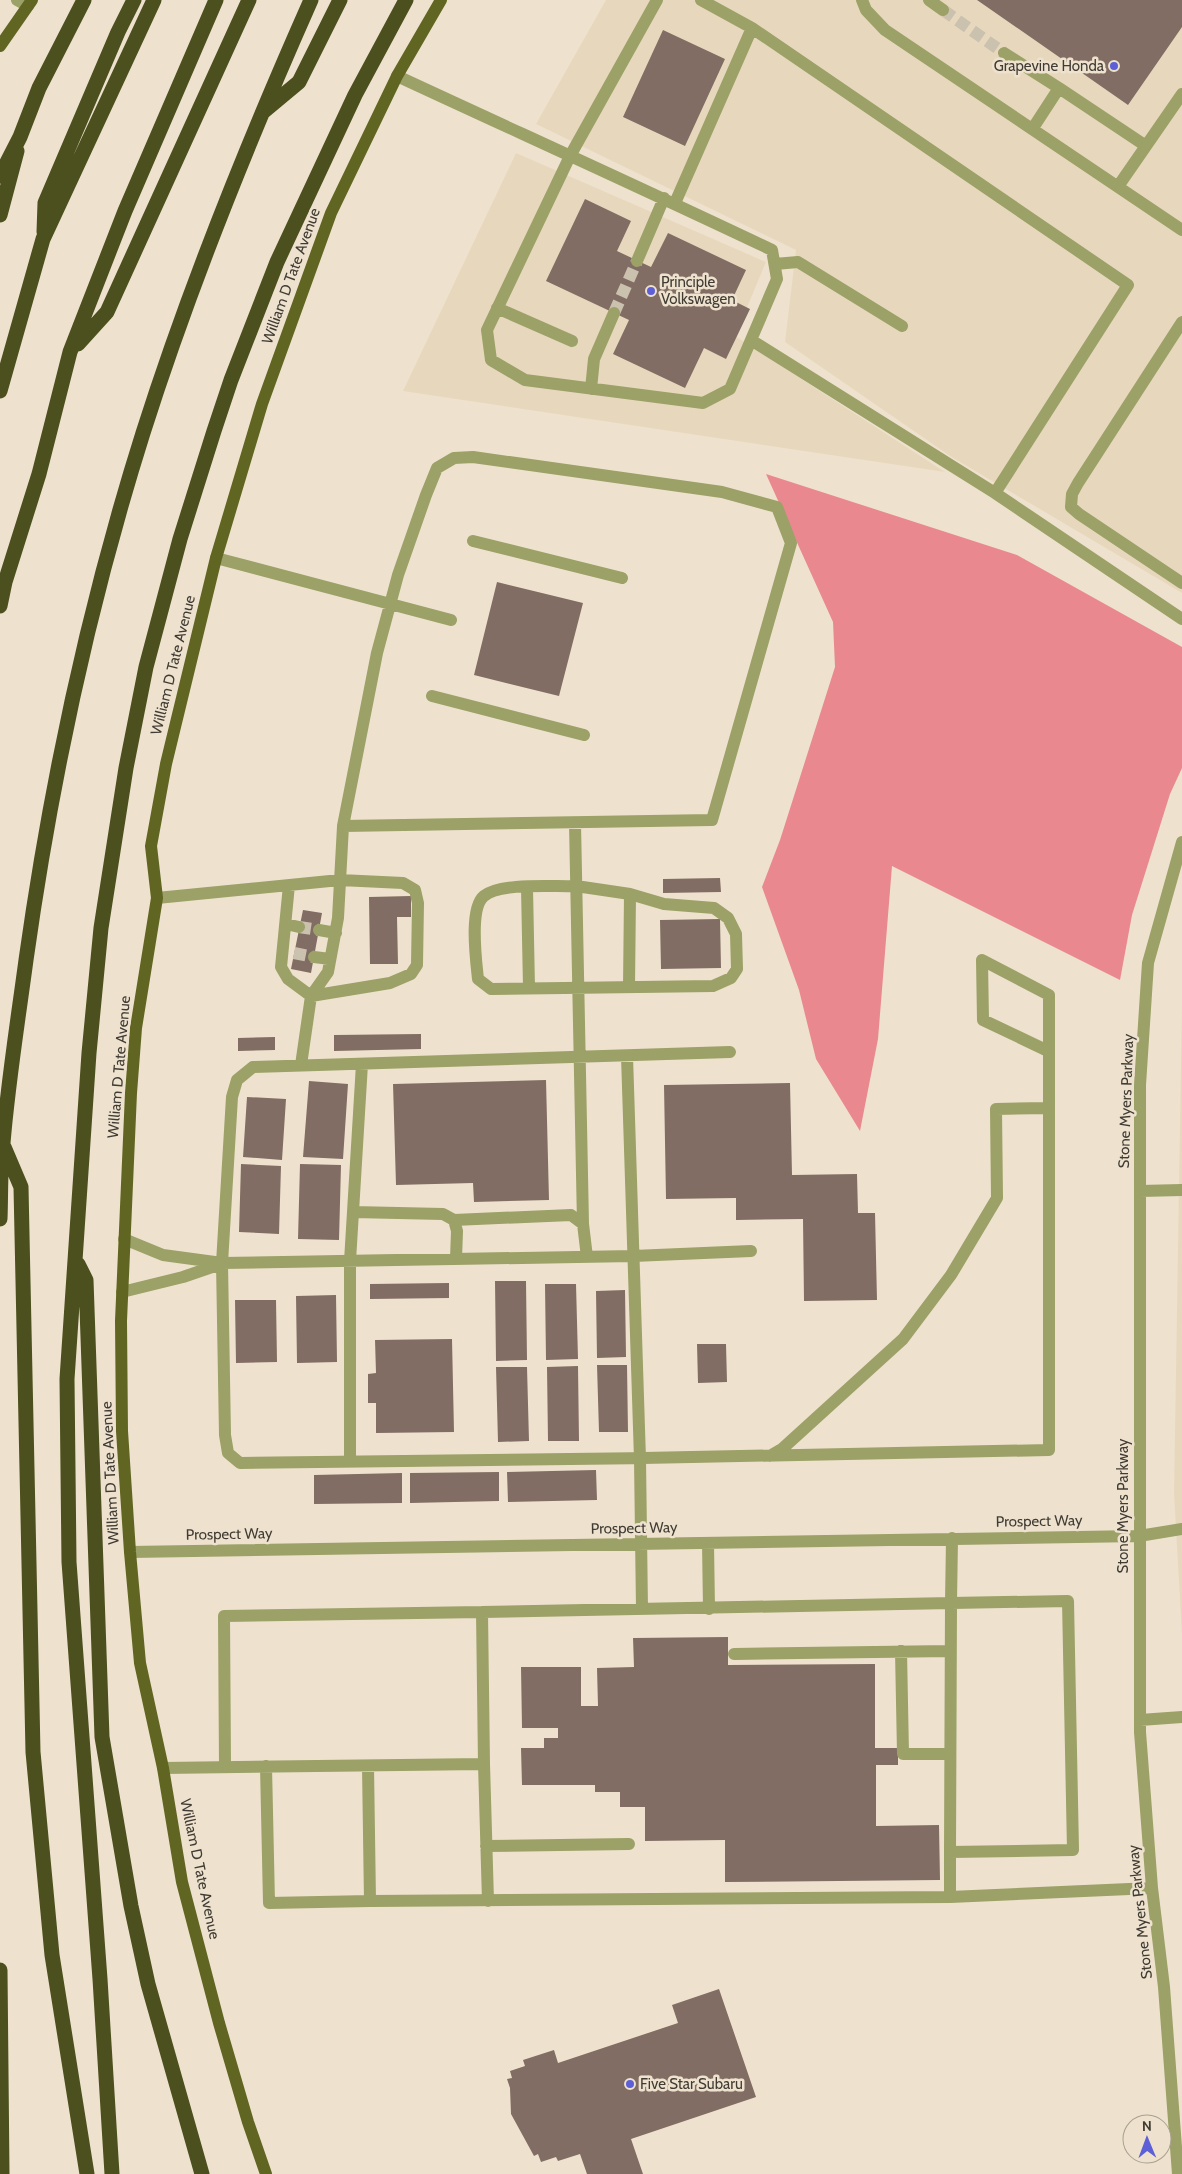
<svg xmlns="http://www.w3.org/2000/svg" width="1182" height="2174" font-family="Cabin,sans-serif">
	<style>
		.built { fill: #e7d8bd }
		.forest { fill: #e9898f }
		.building { fill: #816d63 }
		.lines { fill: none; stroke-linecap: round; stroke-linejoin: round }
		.minor-tunnel { stroke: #cbc1af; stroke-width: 12; stroke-dasharray: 12 6; stroke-linecap: butt }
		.minor { stroke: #9ba167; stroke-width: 12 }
		.major { stroke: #606622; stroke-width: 12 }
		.highway { stroke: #4b501e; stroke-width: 15 }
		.poi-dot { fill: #5d5fd7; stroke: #eee2ce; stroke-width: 2 }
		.labels { text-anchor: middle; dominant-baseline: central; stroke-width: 5; stroke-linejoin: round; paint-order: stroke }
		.poi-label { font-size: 15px; fill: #403c34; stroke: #eee2ce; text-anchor: start }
		.street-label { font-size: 15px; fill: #403c34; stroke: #eee2ce }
	</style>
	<rect width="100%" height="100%" fill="#eee2ce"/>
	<path class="built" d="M606,0h576v593l-232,-137 -165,-114 11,-92 -260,-126z
		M516,153l250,109 -31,74 210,136 -542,-81z
		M1182,1002v633l-8,-142z"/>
	<path class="forest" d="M766,474l251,81 165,92v121l-12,26 -38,121 -12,65 -228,-114 -14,173 -18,92 -44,-72 -17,-69 -37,-103 18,-47 55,-173 -2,-45z"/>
	<path class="building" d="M977,0h205v27l-54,78z
		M663,30l62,29 -40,87 -62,-29z
		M585,199l46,22 -14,30 34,16 17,-34 78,37 -14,30 18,9 -24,50 -22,-11 -19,40 -72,-34 16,-34 -83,-39z
		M497,582l86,21 -24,93 -85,-21z
		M720,878l1,14 -58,1v-14z
		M411,896v21h-14l1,47h-28l-1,-67z
		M303,910l19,3 -11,60 -20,-4z
		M720,919l1,49 -60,1 -1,-49z
		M421,1034v15l-87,2v-16z
		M275,1037v13l-37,1v-13z
		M546,1080l3,120 -75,2 -1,-19 -77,2 -3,-101z
		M309,1081l39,3 -5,75 -40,-2z
		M790,1083l2,92 65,-1 1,39h17l2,87 -73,1 -1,-82 -67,1v-22l-70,1 -2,-114z
		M247,1097l39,2 -4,61 -39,-3z
		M241,1164l40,2 -2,68 -40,-2z
		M300,1164l41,1 -2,75 -41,-1z
		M495,1281h31l1,79 -31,1z
		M449,1283v15l-79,1v-15z
		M545,1284h31l2,75 -32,1z
		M625,1290l1,67 -29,1 -1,-67z
		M336,1295l1,67 -40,1 -1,-67z
		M235,1300h41l1,62 -41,1z
		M452,1339l2,93 -78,1v-30h-8v-29l8,-1 -1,-33z
		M697,1344h29l1,38 -29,1z
		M597,1365h30l1,67h-29z
		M578,1366l1,75h-31l-1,-74z
		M496,1367h31l2,74 -31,1z
		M596,1470l1,30 -89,2 -1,-30z
		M499,1472v29l-89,2v-30z
		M402,1473v30l-88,1v-29z
		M728,1637v28l147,-1v84h23v17h-22v61l63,-1 1,55 -215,2v-42l-80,1v-34h-25v-15h-25v-7h-73l-1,-37h23v-10h14v-10h-36l-1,-61h60v39h17l-1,-38 37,-1 -1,-29z
		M719,1989l37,108 -125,42 12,35h-56l-7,-20 -22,7 -2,-4 -15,5 -3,-8 -4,2 -23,-42 -1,-26 -3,-9 5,-1 -2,-7 15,-5 -2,-6 31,-10 4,13 120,-40 -6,-18z"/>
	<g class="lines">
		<path class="minor-tunnel" d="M943,10l61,43
			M614,313l23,-52
			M299,927l20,3
			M294,953l20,4"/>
		<path class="minor" d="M17,0l11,6
			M862,0l4,10 19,20 297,200
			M929,0l14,10
			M1004,53l55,35 -26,40
			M397,76c125,58 251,115 375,174l5,29 -47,110 -27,14 -178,-23 -34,-20 -4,-30 83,-174 87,-156
			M1059,88l87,58
			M1119,185l63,-91
			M675,203l77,-175 -51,-28
			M637,261l27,-63
			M775,264l23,-2 104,64
			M497,308l75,33
			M1182,322l-104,161 -6,11 -1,13 8,7 103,69
			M751,340l244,153 133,-208 -376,-257
			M591,389l3,-30 20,-46
			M995,493l187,126
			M473,541l149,37
			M216,558l235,62
			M432,696l152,39
			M575,823l8,401
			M576,886l54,8 34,10 50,4 14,10 8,16 1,35 -6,9 -18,8 -222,3 -13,-10c-2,-19 -9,-71 6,-83 17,-14 71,-9 92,-10z
			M527,888l2,100
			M157,898l183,-18 63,3 12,7 3,13 -1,62 -6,9 -21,9 -79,13 -23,-17 -7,-12 8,-82
			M286,924l13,3
			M319,930l17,3
			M314,957l16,2
			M629,987l1,-93
			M730,1052l-477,15 -16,13 -5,17 -10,166 3,172 3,18 12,10c270,-2 539,-7 809,-13v-455l-67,-35 1,60 65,31
			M627,1056l13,403 2,150
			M301,1065l10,-69 17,-24 10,-54 5,-92 34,-173 21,-78 28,-80 11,-27 17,-10 19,-1 249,35 55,15 14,36 -79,277 -369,6
			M1140,1191l42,-1
			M353,1212l90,2 11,6 3,11 -1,28
			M454,1220l117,-5 12,9 4,33
			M124,1239l39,16 59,8 411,-7 118,-5
			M122,1292l61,-15 38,-13
			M770,1456l12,-7 121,-110 48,-64 46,-77 -1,-89 52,-1
			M350,1462v-201l12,-197
			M708,1543l1,66
			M130,1552l1009,-16 43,-7
			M901,1651l2,103h46
			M734,1654l216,-3
			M1140,1720l42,-3
			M484,1764l4,137
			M266,1766l3,137 101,-2
			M368,1766l2,135 580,-4
			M225,1767l-1,-151 258,-4
			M163,1768l321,-4 -2,-152 469,-9 1,-65
			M486,1846l143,-2
			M950,1852l1,-249 117,-2 5,249 -123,2v45l202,-9
			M1178,2174l-14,-187 -12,-99 -12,-156v-647l8,-122 34,-121"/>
		<path class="major" d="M0,46l32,-46
			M266,2174l-18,-52 -29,-99 -37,-141 -19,-114 -23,-105 -10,-111 -8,-121 -1,-110 10,-228 5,-65 21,-130 -6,-52 15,-82 50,-206 46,-154 69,-191 66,-137 44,-76"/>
		<path class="highway" d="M263,112l36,-30 41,-82
			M0,176l20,-39 19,-49 45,-88
			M0,215l17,-64
			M44,232l1,-29 73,-171 16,-32
			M78,344l29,-32 142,-312
			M0,391l43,-152 111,-239
			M0,606l5,-24 34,-108 31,-122 55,-141 91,-211
			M4,1147l17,40 12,565 19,203 35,219
			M0,1219c1,-25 0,-51 3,-76 5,-61 15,-123 23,-183 25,-178 63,-356 117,-527 47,-148 105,-291 168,-433
			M78,1264l8,16 16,457 29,169 17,78 54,190
			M0,1970l2,204
			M112,2174l-12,-195 -31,-417 -2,-183 22,-326 12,-125 25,-160 20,-101 34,-128 34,-108 17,-51 46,-118 78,-167 51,-95"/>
	</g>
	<g class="poi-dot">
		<circle cx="1114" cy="66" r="5"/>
		<circle cx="651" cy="291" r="5"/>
		<circle cx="630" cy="2084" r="5"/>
	</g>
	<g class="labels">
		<g class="poi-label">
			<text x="1104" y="66" text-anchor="end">Grapevine Honda</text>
			<text x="661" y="282">Principle<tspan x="661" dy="17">Volkswagen</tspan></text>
			<text x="640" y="2084">Five Star Subaru</text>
		</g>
		<g class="street-label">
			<text transform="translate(291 276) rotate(-70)">William D Tate Avenue</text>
			<text transform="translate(173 665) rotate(-76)">William D Tate Avenue</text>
			<text transform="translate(119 1067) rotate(-85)">William D Tate Avenue</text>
			<text transform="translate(1126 1101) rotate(-88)">Stone Myers Parkway</text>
			<text transform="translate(110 1473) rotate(-93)">William D Tate Avenue</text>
			<text transform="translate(1123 1506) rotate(-90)">Stone Myers Parkway</text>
			<text transform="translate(1039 1521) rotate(-1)">Prospect Way</text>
			<text transform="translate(634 1528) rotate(-1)">Prospect Way</text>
			<text transform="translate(229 1534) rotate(-1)">Prospect Way</text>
			<text transform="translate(200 1869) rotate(78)">William D Tate Avenue</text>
			<text transform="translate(1140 1912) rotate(-96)">Stone Myers Parkway</text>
		</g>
	</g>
	<g transform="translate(1147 2139) rotate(359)"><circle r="24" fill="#eee2ce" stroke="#a8a090"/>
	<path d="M0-4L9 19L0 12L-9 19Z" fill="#5d5fd7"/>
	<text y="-8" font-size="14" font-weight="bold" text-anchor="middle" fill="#403c34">N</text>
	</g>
</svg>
